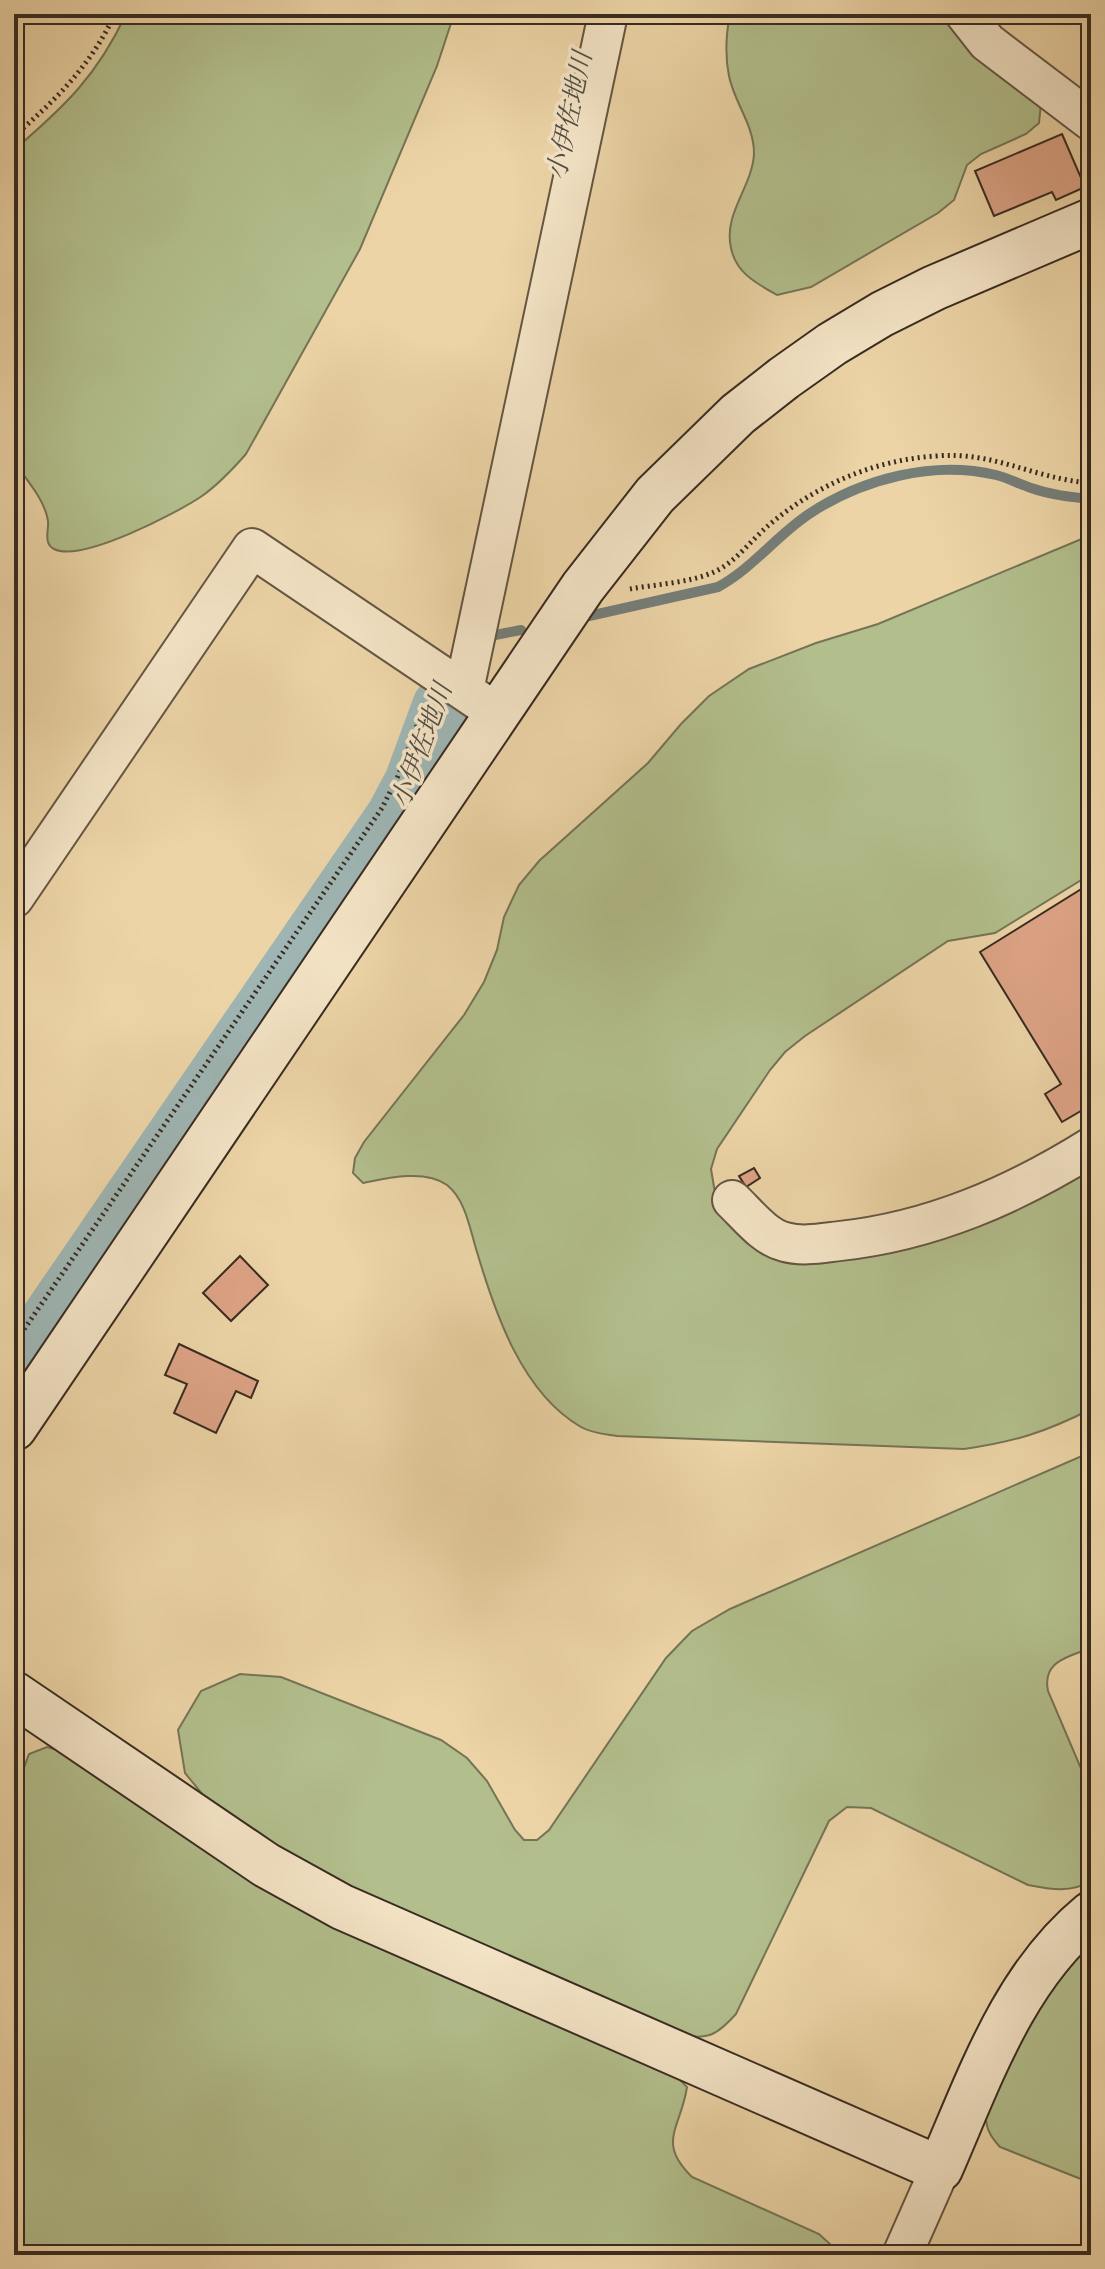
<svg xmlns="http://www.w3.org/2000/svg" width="1105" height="2269" font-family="'Old Standard TT','Noto Serif JP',serif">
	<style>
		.green { fill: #b2be8c; stroke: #757456; stroke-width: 2 }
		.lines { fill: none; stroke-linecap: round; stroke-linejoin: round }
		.stream { stroke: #757e79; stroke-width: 10 }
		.river { stroke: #9eb5b3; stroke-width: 62 }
		.building { fill: #dda386; stroke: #382b21; stroke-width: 2 }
		.street-casing { stroke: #655542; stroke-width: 42 }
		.secondary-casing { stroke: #382b21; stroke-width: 48 }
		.path { stroke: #382b21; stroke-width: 5; stroke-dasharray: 2 4; stroke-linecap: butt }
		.street { stroke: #f3e3c5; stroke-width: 38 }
		.secondary { stroke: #f3e3c5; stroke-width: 44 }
		.labels { text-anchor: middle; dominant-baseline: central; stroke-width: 7; stroke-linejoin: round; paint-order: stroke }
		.water-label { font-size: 26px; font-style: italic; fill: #524e46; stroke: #f3e3c5 }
	</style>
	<rect width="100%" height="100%" fill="#ecd4a6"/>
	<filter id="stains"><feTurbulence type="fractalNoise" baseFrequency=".0025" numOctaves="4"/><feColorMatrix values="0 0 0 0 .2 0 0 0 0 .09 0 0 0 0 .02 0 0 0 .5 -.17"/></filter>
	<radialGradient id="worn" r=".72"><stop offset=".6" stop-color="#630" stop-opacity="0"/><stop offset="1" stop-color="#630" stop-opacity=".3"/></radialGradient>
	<path class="green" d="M126,14h328l-17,52 -77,183 -114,205c-14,16 -27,30 -44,42 -25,17 -121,67 -148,53 -11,-6 -5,-19 -6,-28 -3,-21 -22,-42 -34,-59v-312c51,-44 83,-74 112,-136z
		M730,14h221l90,89 -2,20 -13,11 -45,20 -14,11 -13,35 -16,13 -127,74 -34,8c-21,-12 -41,-22 -46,-47 -8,-35 22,-62 23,-95 0,-28 -20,-51 -25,-77 -4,-20 -3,-42 1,-62z
		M1091,535v339l-96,59 -47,8 -143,95 -20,16 -15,18 -53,79 -6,20 4,24 63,61 313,-92v247c-45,23 -77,33 -127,40l-347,-13c-12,-2 -26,-3 -36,-9 -59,-34 -86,-114 -104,-175 -7,-22 -11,-52 -30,-67 -22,-16 -60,-7 -84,-2l-10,-10 2,-15 9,-16 100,-127 20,-33 13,-32 7,-33 15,-32 20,-24 109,-98 33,-39 28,-28 40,-27 67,-26 62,-19z
		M1091,1452v196c-23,9 -49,13 -43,43l43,101v88c-18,14 -43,9 -63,5l-157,-77 -24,-1 -18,14 -93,193c-19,21 -27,26 -56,21l-368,-164 -100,-65 -27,-33 -7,-43 23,-39 39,-17 41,3 160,63 26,18 20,23 28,49 9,10h13l12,-10 117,-172 26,-27 38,-22z
		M47,1747l22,6 602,318 16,16c-6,41 -31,55 5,90l127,57 23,21h-828v-288l4,-32 3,-159 8,-22z
		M1091,1939v244l-91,-36c-11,-12 -15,-20 -14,-37l48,-101z"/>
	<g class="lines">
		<path class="stream" d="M589,616l129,-29c35,-19 58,-51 91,-73 53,-35 124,-54 187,-39 12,3 23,9 35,13 20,7 39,9 60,11
			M490,636l31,-6
			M443,707l5,-18"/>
		<path class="river" d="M14,1375l383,-558 18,-34 28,-76"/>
	</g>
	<path class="building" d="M1062,134l23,53 -29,13 -4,-8 -58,24 -19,-45z
		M1091,883v222l-29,17 -17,-28 16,-10 -81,-132z
		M754,1168l6,10 -14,9 -7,-11z
		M240,1256l28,29 -37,36 -28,-28z
		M179,1344l79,37 -7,17 -15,-7 -20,42 -42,-20 13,-29 -22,-9z"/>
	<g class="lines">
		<g class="street-casing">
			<path id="street" d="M965,14l22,28 104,79
				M464,690l144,-676
				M14,898l238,-350 245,165
				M732,1200c15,14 32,37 53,42 18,5 37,1 55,-1 92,-10 174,-46 251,-94
				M902,2255l38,-86"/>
		</g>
		<g class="secondary-casing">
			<path id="secondary" d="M14,1428l569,-841 72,-92 83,-81 46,-36 48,-34 50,-30 52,-26 157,-67
				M14,1694l252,171 76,42 598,262c39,-89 73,-191 151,-255"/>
		</g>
		<path class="path" d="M14,136c42,-36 77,-71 101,-122
			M630,589c27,-5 59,-6 84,-17 22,-10 37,-32 55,-47 47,-40 105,-65 167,-69 59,-5 98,23 155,27
			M14,1344l368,-536 16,-32 26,-69"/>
		<use href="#street" class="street"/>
		<use href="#secondary" class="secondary"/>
	</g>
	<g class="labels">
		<g class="water-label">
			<text transform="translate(571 116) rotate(-78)">小伊佐地川</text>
			<text transform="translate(423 746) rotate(-70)">小伊佐地川</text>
		</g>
	</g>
	<rect width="1105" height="2269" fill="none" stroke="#ecd4a6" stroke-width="48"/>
	<rect x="16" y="16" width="1073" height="2237" fill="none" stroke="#382b21" stroke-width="4"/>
	<rect x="24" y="24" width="1057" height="2221" fill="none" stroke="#382b21" stroke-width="2"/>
	<rect width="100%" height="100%" filter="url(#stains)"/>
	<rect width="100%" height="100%" fill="url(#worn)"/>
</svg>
